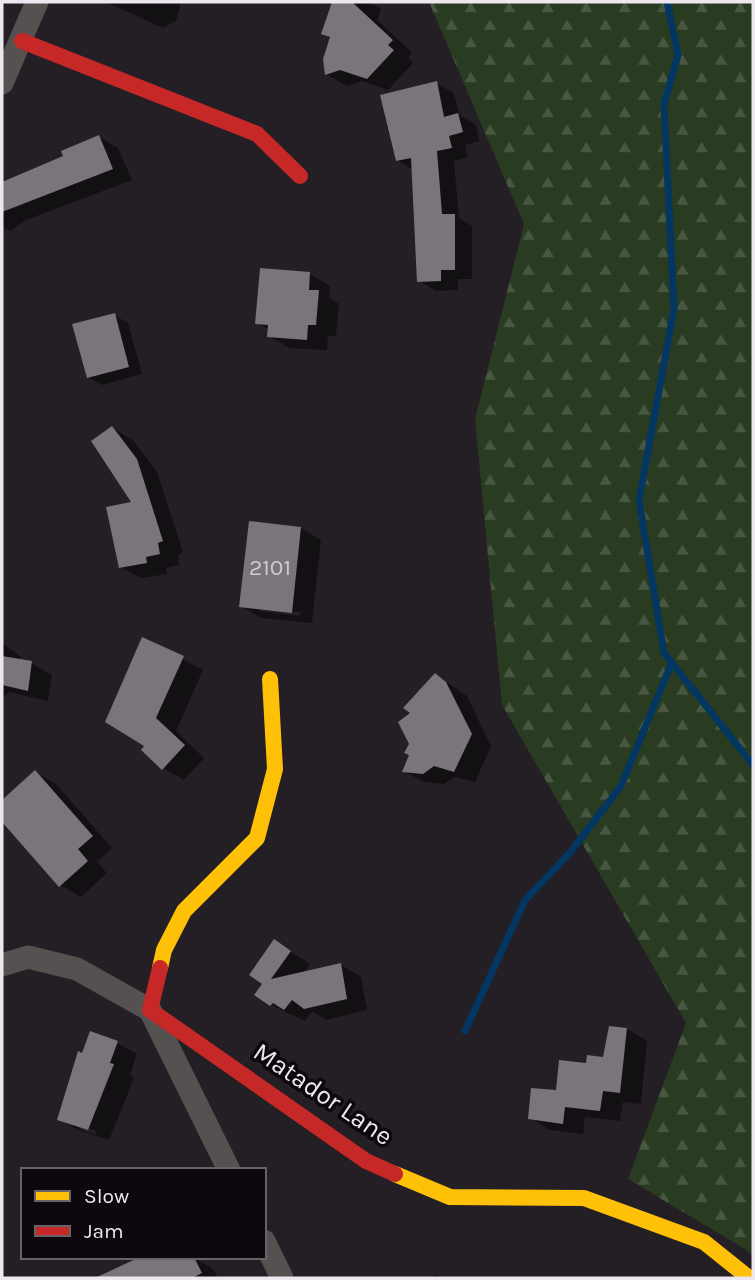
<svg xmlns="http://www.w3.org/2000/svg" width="755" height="1280" font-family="Karla,sans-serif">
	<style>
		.forest { fill: url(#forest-firs) }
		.shadow { fill: #0007; fill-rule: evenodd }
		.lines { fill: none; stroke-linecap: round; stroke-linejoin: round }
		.stream { stroke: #033762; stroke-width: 7 }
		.building { fill: #7a757b }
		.street { stroke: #545150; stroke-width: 23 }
		.slow { stroke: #ffc107; stroke-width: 16 }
		.jam { stroke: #c62828; stroke-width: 16 }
		.labels { text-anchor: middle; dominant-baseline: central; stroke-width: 7; stroke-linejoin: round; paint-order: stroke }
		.number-label { font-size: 23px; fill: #d2cad3 }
		.street-label { font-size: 26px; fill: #efe7f0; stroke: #0d080d }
	</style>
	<defs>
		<pattern id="forest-firs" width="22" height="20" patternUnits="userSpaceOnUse" patternTransform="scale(1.75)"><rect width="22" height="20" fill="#293b20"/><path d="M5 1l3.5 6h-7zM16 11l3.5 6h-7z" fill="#485741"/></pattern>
	</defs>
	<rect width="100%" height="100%" fill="#241e25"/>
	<path class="forest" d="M429,2h324v1255l-5,-6 -120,-72 58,-156 -184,-318 -27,-286 49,-195z"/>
	<path class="shadow" d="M181,2l-5,19 -13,7 -55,-25z
		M334,2h34l13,7 -4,11 35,32 -4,6 5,5 -25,27 -26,-9 -15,5 -21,-12 5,-36 -8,-5z
		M436,83l18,10 5,22 17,10 3,16 -14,4 3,12 -14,4 5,57 13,8v53h-14v11l-22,1 -17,-10 -6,-111 -16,-10z
		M99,137l19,11 14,32 -106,40 -16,11 -8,-5v-42l64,-27z
		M310,274l20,12 -1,12 10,6 -3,32h-8l-1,14 -38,-2 -20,-12 1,-6 -13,-7z
		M114,315l14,8 14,51 -40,11 -14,-8z
		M112,428l21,12 24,32 26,80 -5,3 1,10 -13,3 1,6 -26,4 -21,-11 14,-63z
		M301,528l20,12 -9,83 -51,-5 -20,-12zM260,608l41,4 -1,4 -40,-5z
		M143,639l60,31 -27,61 28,27 -20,22 -21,-12z
		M2,643l19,14 -3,4 13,2 21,12 -4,26 -39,-9 -7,7z
		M436,675l31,21 24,50 -16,36 -20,-5 -11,7 -20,-2 -20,-11 7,-16 2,-42z
		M35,772l21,12 56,64 -15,14 10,11 -26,24 -21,-12 -58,-66v-17z
		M274,941l36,23 -7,10 38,-9 20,12 6,33 -41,10 -14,-9 -7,10 -34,-16 -7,-21z
		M627,1029l20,12 -6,63 -18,-2 -3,19 -35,-4 -2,17 -33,-4 -20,-12 58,-53 16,-6z
		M117,1043l20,11 -7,21 4,3 -25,62 -29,-9 -21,-12 24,-64zM79,1125l18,6 -1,4 -17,-6z
		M138,1257h55l20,12 5,9h-112z
		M435,1275l14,3h-15z"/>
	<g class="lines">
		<path class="stream" d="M667,2l11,53 -14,49 10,205 -35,191 25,153 89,112
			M465,1031l60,-131 44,-46 52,-68 51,-124"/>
	</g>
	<path class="building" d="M332,2h20l41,38 -5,5 6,5 -27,29 -27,-9 -15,5 -2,-16 7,-22 -9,-3z
		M437,81l7,36 14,-4 5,19 -14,4 3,12 -15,3 5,63h13v56h-14v11l-24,1 -6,-124 -15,3 -16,-66z
		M99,135l14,34 -111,43v-30l61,-26 -2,-5z
		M260,268l50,4 -1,18h10l-3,35h-8l-1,15 -40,-3 1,-12 -13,-1z
		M115,313l14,54 -42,11 -15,-54z
		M112,426l25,33 26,82 -5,2 2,11 -14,3 1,6 -28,5 -13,-61 25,-5 -40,-61z
		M249,521l52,6 -9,86 -53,-6z
		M142,637l42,19 -28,62 29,27 -23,25 -21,-20 3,-4 -39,-24z
		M2,656l30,5 -4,30 -26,-6z
		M435,673l11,9 26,52 -18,38 -20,-6 -11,8 -21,-2 7,-17 -5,-2 5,-9 -11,-22 12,-9 -7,-5z
		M35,770l58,66 -15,13 10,12 -29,26 -57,-65v-22z
		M274,939l17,12 -20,28 70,-16 6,36 -43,10 -12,-9 -8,10 -11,-7 -3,3 -16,-11 8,-11 -13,-9z
		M609,1026l18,2 -7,65 -17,-2 -3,20 -35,-4 -2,17 -35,-5 3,-31 25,2 3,-30 27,3 1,-8 16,2z
		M90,1031l28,10 -8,22 4,1 -26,66 -31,-10 21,-69 4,2z
		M140,1257h54l8,16 -10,5h-97z"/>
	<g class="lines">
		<path class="street" d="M2,83l35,-81
			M2,965l26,-8 49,12 73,41 79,160
			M264,1241l18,37"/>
		<path class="slow" d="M160,968l4,-18 20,-39 73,-73 18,-69 -5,-90
			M395,1174l55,23 134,1 120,44 45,36"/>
		<path class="jam" d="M22,41l235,93 43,42
			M160,968l-10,42 216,151 29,13"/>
	</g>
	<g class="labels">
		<g class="number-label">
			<text x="270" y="567">2101</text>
		</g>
		<g class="street-label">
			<text transform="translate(323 1094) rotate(34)">Matador Lane</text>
		</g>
	</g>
	<rect width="755" height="1280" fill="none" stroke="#efe7f0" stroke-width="7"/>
	<rect x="21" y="1168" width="245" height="91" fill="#0d080d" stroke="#676168" stroke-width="2"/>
	<rect x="35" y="1191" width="35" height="10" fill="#ffc107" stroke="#676168" stroke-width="2"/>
	<text x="84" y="1203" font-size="21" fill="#efe7f0">Slow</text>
	<rect x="35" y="1226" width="35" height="10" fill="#c62828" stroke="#676168" stroke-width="2"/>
	<text x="84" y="1238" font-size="21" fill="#efe7f0">Jam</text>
</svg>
